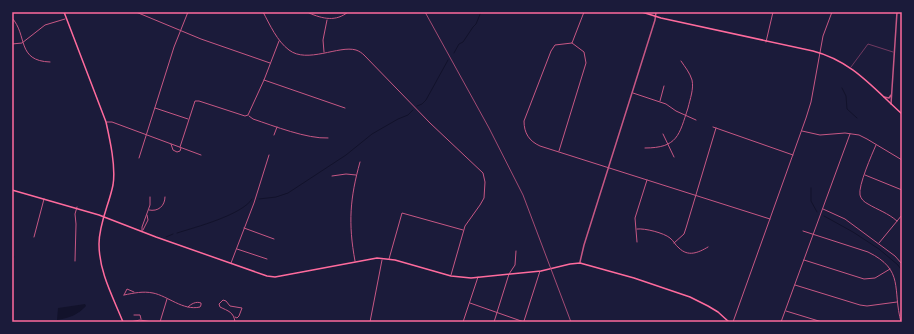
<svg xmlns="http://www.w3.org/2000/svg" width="914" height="334" font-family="Inter,sans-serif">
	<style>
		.water { fill: #12122b }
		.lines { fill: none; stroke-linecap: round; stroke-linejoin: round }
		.stream { stroke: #12122b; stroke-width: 1 }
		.service { stroke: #c65784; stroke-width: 0.5 }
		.minor { stroke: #c65784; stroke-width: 1 }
		.tertiary { stroke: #c65784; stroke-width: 1.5 }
		.secondary { stroke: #ff6b9d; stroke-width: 1.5 }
		.rail { stroke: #a44b75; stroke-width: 1 }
		.neatline { fill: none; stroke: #ff6b9d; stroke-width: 1.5 }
	</style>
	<rect width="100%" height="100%" fill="#1b1b3a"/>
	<path class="water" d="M85,304l1,2c-8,9 -17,12 -29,14l1,-12z"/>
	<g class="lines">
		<path class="stream" d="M454,53l5,-9 4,-2 10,-15 3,-3 5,-12
			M842,88l4,8 1,13 10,9
			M417,106l5,-2 4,-4 22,-40
			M811,188v13l6,11
			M259,199l17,-2 12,-4 58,-38 26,-21 26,-15 10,-4 5,-5
			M824,216l29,16 26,17 19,16 4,6
			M177,233c19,-6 65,-18 75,-34
			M166,237l7,-3
			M12,258l2,-1"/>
		<path class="service" d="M851,67l17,-23 25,8"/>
		<path class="minor" d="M136,12l65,27 69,24
			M263,12c7,13 14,29 26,38 18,14 50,-5 67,0 3,1 6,3 8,5l66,68 53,50 2,9 -1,16 -4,7 -15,21 -14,49
			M584,12l-12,31 -17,2 -4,6 -27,70c0,12 5,20 16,25l230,73
			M309,13c14,6 27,9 39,-1
			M12,18c16,17 4,43 38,44
			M766,42l7,-30
			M12,44l10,-1 23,-18 20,-6
			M324,52l-1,-12 4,-20
			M264,80l81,28
			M633,93l33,11 10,7 20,9
			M660,101l4,-15
			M155,108l33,11
			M249,116l4,3c21,7 54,20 75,19
			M107,122h5l89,33
			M713,127l80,28
			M802,131l18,4 25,-2 14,2 8,4 35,21
			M663,134l11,23
			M274,135l3,-8
			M171,144l2,6 4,2 3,-1 1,-3
			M876,145c-4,9 -18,41 -16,50 1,4 4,7 8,9 10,6 20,9 29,17
			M180,147l15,-46h4l46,15 3,-1 16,-35 15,-39
			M645,148c33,0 34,-13 43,-40 2,-9 6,-19 4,-28 -2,-7 -7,-13 -11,-19
			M559,151l27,-88 -2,-11 -12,-9
			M139,158l35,-111 14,-35
			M865,175l37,15
			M332,176l14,-2 10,1
			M823,209l22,10 50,37 7,8
			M149,210c9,2 16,-4 16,-13
			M244,228l30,11
			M637,229c8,-1 27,4 33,9 4,3 5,7 9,10 9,9 19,5 29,-1
			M143,230l5,-10 -1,-5
			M142,231v-4l8,-22v-8
			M803,231l65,21c37,18 24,37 33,70
			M34,237l10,-38
			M637,242l-2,-24 12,-38
			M674,243l10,-9 2,-6 30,-100
			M879,243l23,-28
			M237,249l30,10
			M389,259l13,-46 61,17
			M804,260l60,19 11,-1 15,-9
			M75,261l1,-37 -1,-10 2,-7
			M355,261c-7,-38 -5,-63 5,-99
			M231,263l23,-60 15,-48
			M795,285l65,20 7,1 30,-4
			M124,295c10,-2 19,-4 29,-2 15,3 30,18 47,14l1,-2v-2c-5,-2 -10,1 -13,4
			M124,295l3,-6 7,3
			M470,303l54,19
			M786,311l36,11
			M134,315h6l1,4
			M235,317l2,1 2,-2 3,-8 -12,-2 -4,-5 -3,-1 -4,4 1,3c8,4 14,5 15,15
			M524,321l16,-50
			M130,322l10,-2 12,2
			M160,322l7,-23
			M370,322l12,-62
			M463,322l15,-45
			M494,322l15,-48 6,-9 1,-14
			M733,322l73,-204 5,-16 12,-66 9,-24
			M781,322l69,-188"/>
		<path class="tertiary" d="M884,97l5,1 2,-3
			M891,104l6,-92
			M580,262l4,-17 71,-225 1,-8"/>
		<path class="secondary" d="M64,12l42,110c4,18 10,45 7,63 -4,20 -14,38 -14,59 0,28 14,53 24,78
			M642,12l19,6 152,33c39,10 60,37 89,63
			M12,190l87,25 57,22 111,39 8,1 102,-19 18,2 56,16 20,2 70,-7 29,-7 10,-1 54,15 56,19 18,9 10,6 11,10"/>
		<path class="rail" d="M425,12l64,116 34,67 48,127"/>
	</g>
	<rect width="914" height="334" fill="none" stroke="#1b1b3a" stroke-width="26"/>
	<rect x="13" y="13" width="888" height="308" class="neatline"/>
</svg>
